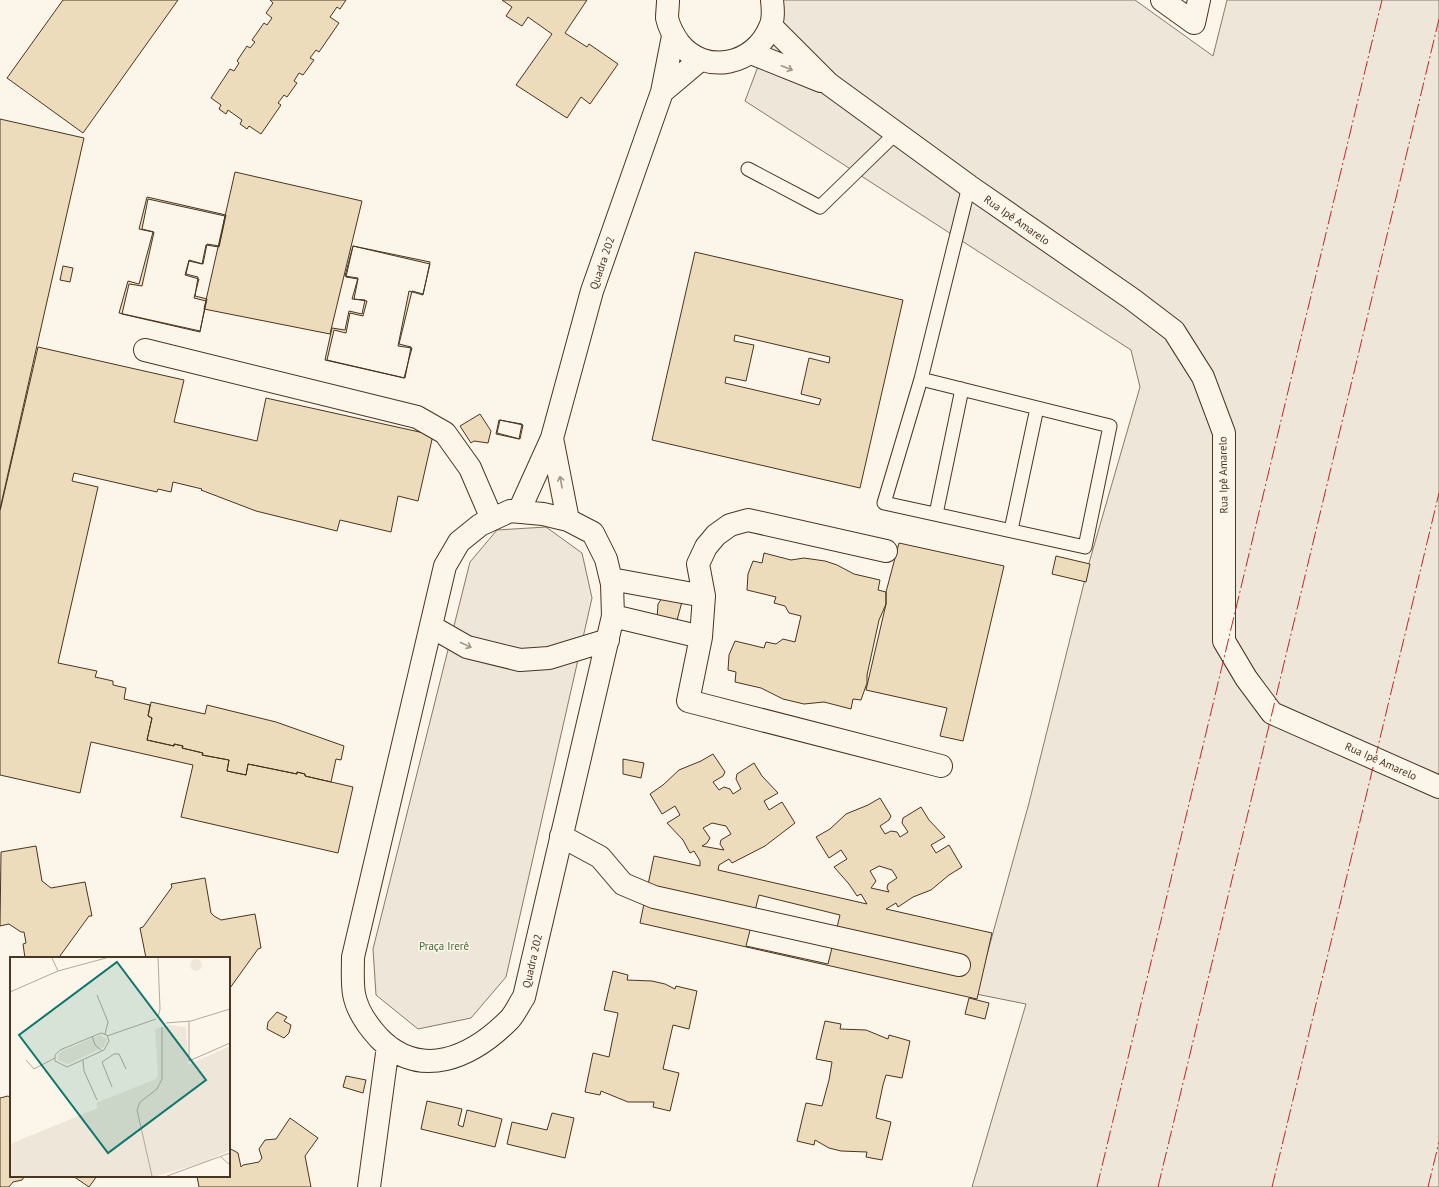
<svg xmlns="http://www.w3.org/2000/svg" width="1439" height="1187" font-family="'PT Sans',sans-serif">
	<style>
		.green { fill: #ede6d9; stroke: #887966 }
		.building { fill: #ecdcbc; stroke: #4a3520; fill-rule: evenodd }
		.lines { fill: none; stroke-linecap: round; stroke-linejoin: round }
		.lane-casing { stroke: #4a3520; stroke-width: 15 }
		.street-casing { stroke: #4a3520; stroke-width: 24 }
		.secondary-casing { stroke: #4a3520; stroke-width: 24 }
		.lane { stroke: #fbf6e9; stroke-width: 13 }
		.street { stroke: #fbf6e9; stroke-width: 22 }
		.secondary { stroke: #fbf6e9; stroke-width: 22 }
		.power { stroke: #c62828; stroke-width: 1; stroke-dasharray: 14 3 2 3; stroke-linecap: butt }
		.oneway { stroke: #a29684 }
		.labels { text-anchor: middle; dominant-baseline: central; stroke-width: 3; stroke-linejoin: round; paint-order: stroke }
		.street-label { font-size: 11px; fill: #4a3520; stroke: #fbf6e9 }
		.park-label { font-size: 11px; fill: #436837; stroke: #fbf6e9 }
		.inset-road { fill: none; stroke: #b4a999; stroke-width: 1 }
		.view { fill: #0f766e; fill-opacity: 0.15; stroke: #0f766e; stroke-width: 2 }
		.inset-edge { fill: none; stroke: #4a3520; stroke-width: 2 }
	</style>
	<rect width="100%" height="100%" fill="#fbf6e9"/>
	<path class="green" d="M783,0h352l78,56 14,-56h212v1187h-467l54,-183 -50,-10 53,-191 60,-240 51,-176 -9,-37 -386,-249z
		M546,527l36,26 10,45 -86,379 -35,41 -53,11 -42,-34 -3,-46 97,-387 27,-32z"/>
	<path class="building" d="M63,0h115l-95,133 -76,-55z
		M270,0h76l-6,9 -3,-2 -7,10 9,6 -20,29 -3,-2 -6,8 4,2 -11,15 -4,-2 -5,8 3,2 -10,14 -3,-2 -6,8 3,2 -20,29 -12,-8 -2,3 -7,-5 2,-4 -14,-10 -2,4 -7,-5 2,-4 -10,-7 19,-29 4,2 5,-8 -2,-2 10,-15 3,2 5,-6 -3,-2 12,-17 3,2 5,-7 -6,-5 7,-10z
		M502,0h85l-22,33 22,14 2,-3 29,20 -28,40 -9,-7 -14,21 -51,-33 36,-51 -24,-17 -6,9 -16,-10 6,-9z
		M0,119l84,19 -84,371z
		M235,172l127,29 -32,133 -126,-25z
		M147,197l79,18 -7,32 -13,-2 -4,19 -13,-3 -3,13 12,3 -3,19 12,3 -7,32 -81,-18 9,-32 11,3 14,-52 -14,-3z
		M148,199l77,17 -6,30 -12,-2 -4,20 -14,-4 -4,15 14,4 -5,19 12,3 -6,31 -78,-18 7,-30 13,2 12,-54 -12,-3z
		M353,246l77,16 -7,33 -14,-4 -11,55 14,2 -8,30 -79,-18 7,-32 13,2 4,-19 13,3 3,-14 -13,-1 6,-21 -13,-2z
		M353,246l77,18 -7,30 -11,-3 -13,53 12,3 -6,31 -78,-18 7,-30 12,3 4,-20 13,3 4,-15 -13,-2 4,-20 -12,-2z
		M695,252l208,48 -43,188 -208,-48zM735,335l95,22 -1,6 -20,-5 -8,36 20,5 -2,6 -94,-22 1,-6 20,4 8,-36 -20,-4z
		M63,266l10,2 -3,14 -10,-2z
		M38,347l146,33 -10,42 83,19 9,-43 167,37 -15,66 -20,-5 -7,36 -51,-12 -3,11 -81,-20 -55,-21 1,-1 -29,-7 -2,10 -13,-3 -1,3 -83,-19 -2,8 26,6 -40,176 39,8 -2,6 18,4v4l13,3 -2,11 26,6 -2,11 4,2 -5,22 27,6v-2l9,2 -1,2 21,5 -1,2 27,5 -2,11 19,4 2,-11 49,10v-2l8,2v2l48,11 -15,66 -157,-36 12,-52 -102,-23 -11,51 -80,-18v-264z
		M480,414l11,17 -3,12 -14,-2 -3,2 -11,-17z
		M499,420l23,4 -3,15 -23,-5z
		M500,420l23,5 -3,14 -23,-6z
		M899,543l105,23 -41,175 -23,-5 7,-28 -81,-18 20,-86v-12z
		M764,553l27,7 13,-2 21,3 12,4 17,9 26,6 -2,10 8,2v12l-7,16 -12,55v8l-6,17 -8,-1 -2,10 -27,-7 -20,2 -21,-5 -22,-11 -26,-6 1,-10 -8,-2 1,-15 6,-14 29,7 2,-6 10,2 7,-5 12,3 6,-26 -12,-3 -4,-7 -11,-3 2,-6 -29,-7 1,-16 5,-13 9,2z
		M1056,556l34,8 -4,18 -34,-8z
		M662,598h21l-7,26 -19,-4 1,-16z
		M151,702l54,12 2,-9 69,17 68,24 -3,14 -5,-1 -5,23 -26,-6v-2l-8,-2v2l-49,-10 -2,11 -19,-4 2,-11 -27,-5 1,-2 -21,-5 1,-2 -9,-2v2l-27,-6 5,-22 -4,-2z
		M713,754l12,18 -2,4 -10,6 6,8 5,-3 6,2 3,5 8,-5 -5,-10 1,-5 17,-11 8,13 16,17 -14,8 5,9 13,-8 13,21 -30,23 -33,17 -3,-4 -10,6 -1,5 149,34 -6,-10 -4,2 -8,-12 -15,-17 13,-8 -6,-9 -12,8 -13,-21 14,-8 16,-15 22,-9 12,-7 11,18 -2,4 -9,6 5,8 6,-3 6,1 3,5 8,-5 -6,-9 1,-5 18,-11 8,13 16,17 -14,8 5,8 13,-8 13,22 -13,8 -18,15 -18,7 -15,10 -2,-4 -10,6 106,24 -15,66 -337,-76 14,-67 46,10v-5l-6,-10 -4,2 -7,-13 -16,-17 13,-8 -5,-9 -13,8 -12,-20 13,-9 16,-15 22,-9zM712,823l14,3 5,8 -10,6 -1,4 4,6 -22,-4 5,-3 3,-5 -7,-10zM879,866l13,4 5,8 -9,6 -1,4 2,4 -18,-4 5,-7 -6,-10zM759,895l81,20 -12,49 -82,-18z
		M623,759l21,4 -3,15 -18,-4z
		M36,846l6,35 9,7 34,-6 7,34h-3l-29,40 1,2h-36l-2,-14 3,-1 -2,-11h-3l-12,-8 -9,2 1,-74z
		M205,878l6,35 3,3 7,4 34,-6 6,34 -3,1 -28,39v3h-1v-33h-83l-6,-30 3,-1 29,-40 -1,-3z
		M613,971l15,4 -1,5 25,1 13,3 10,5 1,-3 21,5 -8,38 -16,-4 -10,44 16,4 -9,38 -17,-4 1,-5h-26l-27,-11 -1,4 -15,-3 8,-39 16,4 2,-10 7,-34 -14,-3z
		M969,998l20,5 -4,16 -20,-5z
		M277,1012l10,5 -3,4 7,4 -2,8 -5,5 -17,-9 1,-7z
		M825,1021l16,3 -1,5 26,1 22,9 1,-4 21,6 -8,37 -16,-3 -3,10 -7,33 15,4 -9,38 -16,-3 1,-5 -26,-1 -12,-3 -14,-8 -1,5 -17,-4 9,-38 16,3 7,-26 3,-18 -16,-3z
		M346,1076l20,4 -3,13 -20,-6z
		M8,1096l3,2v78h14l-3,4 -9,2 -4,5h-9v-89z
		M427,1101l35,8 -4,16 5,2 4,-17 35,9 -7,28 -74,-18z
		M552,1113l22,5 -9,40 -58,-14 5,-22 35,8z
		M290,1118l28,20 -13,18 6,31h-112l-2,-11h32v-28l9,5 3,14 2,-2 16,-3 3,-4 -3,-9 6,-9 11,-1z
		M73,1176h24l-8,11z"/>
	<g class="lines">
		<g class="lane-casing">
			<path id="lane" d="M748,169l72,38 76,-74
				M921,379l189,47 -25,121 -201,-44 37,-124 48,-193
				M936,514l26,-125
				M1011,530l26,-122"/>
		</g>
		<g class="street-casing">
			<path id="street" d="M1162,0l32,23 5,-23
				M662,92l38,-32
				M145,350l272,67 28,16 25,35 22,51
				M552,438l16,82
				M510,511l33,3 25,6 25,13 13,26 6,25 1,32 -89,381c-5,7 -9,17 -15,23 -37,37 -88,61 -130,18 -11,-12 -22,-27 -25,-44 -2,-12 -1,-25 -1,-37l92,-391 14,-24 21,-17z
				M519,511l33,-73 40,-147 70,-199 11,-56
				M886,551l-138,-31 -18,5 -14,10 -10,12 -8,17 6,32 -3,41 -13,64 253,65
				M611,579l93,17
				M613,616l88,21
				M432,627l35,20 53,13 29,-2 59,-18
				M561,836l39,21 23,27 31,13 305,68
				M369,1187l19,-141"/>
		</g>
		<g class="secondary-casing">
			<path id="secondary" d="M668,0c0,6 -1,13 -1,18 2,9 7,18 12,25 26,33 76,22 91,-16 4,-8 3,-18 2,-27
				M771,26l58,58 140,102 163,113 42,32 29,46 21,56v208l22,37 26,35 167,74
				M751,53l70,28"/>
		</g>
		<use href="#lane" class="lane"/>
		<use href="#street" class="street"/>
		<use href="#secondary" class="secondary"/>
		<path class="power" d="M1097,1187l285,-1187
			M1158,1187l281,-1168
			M1272,1187l167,-694
			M1428,1187l11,-45"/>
	</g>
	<defs><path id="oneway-shaft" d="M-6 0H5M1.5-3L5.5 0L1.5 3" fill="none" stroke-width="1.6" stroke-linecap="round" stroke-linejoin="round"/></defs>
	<g class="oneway">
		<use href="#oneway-shaft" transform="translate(787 68) rotate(21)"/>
		<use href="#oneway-shaft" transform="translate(561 482) rotate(-101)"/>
		<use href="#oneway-shaft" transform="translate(466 645) rotate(25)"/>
	</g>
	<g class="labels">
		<g class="street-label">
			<text transform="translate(1017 220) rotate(35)">Rua Ipê Amarelo</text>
			<text transform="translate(602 263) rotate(-71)">Quadra 202</text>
			<text transform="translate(1223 475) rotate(-91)">Rua Ipê Amarelo</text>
			<text transform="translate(1381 761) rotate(24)">Rua Ipê Amarelo</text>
			<text transform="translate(532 961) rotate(-77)">Quadra 202</text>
		</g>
		<g class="park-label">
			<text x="444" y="946">Praça Irerê</text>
		</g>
	</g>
	<g transform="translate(10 957)">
		<rect width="220" height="220" fill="#fbf6e9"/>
		<path d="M180 8a6 6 0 1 1 12 0a6 6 0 1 1-12 0ZM159,68l17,2 2,38 42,-19v104l-27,13 -47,13h-146v-32l88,-36 -2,-5 60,-24 2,-3 -3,-47zM90,78l7,4 -3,8 -36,17 -10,-4 1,-6 3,-3z" fill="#ede6d9"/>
		<path class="inset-road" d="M42,1l6,13M148,1l2,51 -2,8M0,35l48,-21 48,-13M87,38l11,27 -3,12M179,64v40l41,-18M156,66l25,-2 39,-12M91,76l6,2 2,6 -5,9 -37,17 -12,-6v-6l5,-5zM82,79l3,9 7,6M97,79l49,-17M16,103l8,9 21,-11M73,103l1,11 13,29M102,130l-10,-25 12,-8h5l7,15M211,200l9,8M142,219l-15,-66 3,-8 17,-13 5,-10v-52M157,219l63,-23"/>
		<path class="view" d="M107,5l89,118 -98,73 -89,-118z"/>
		<rect width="220" height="220" class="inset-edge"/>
	</g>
</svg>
